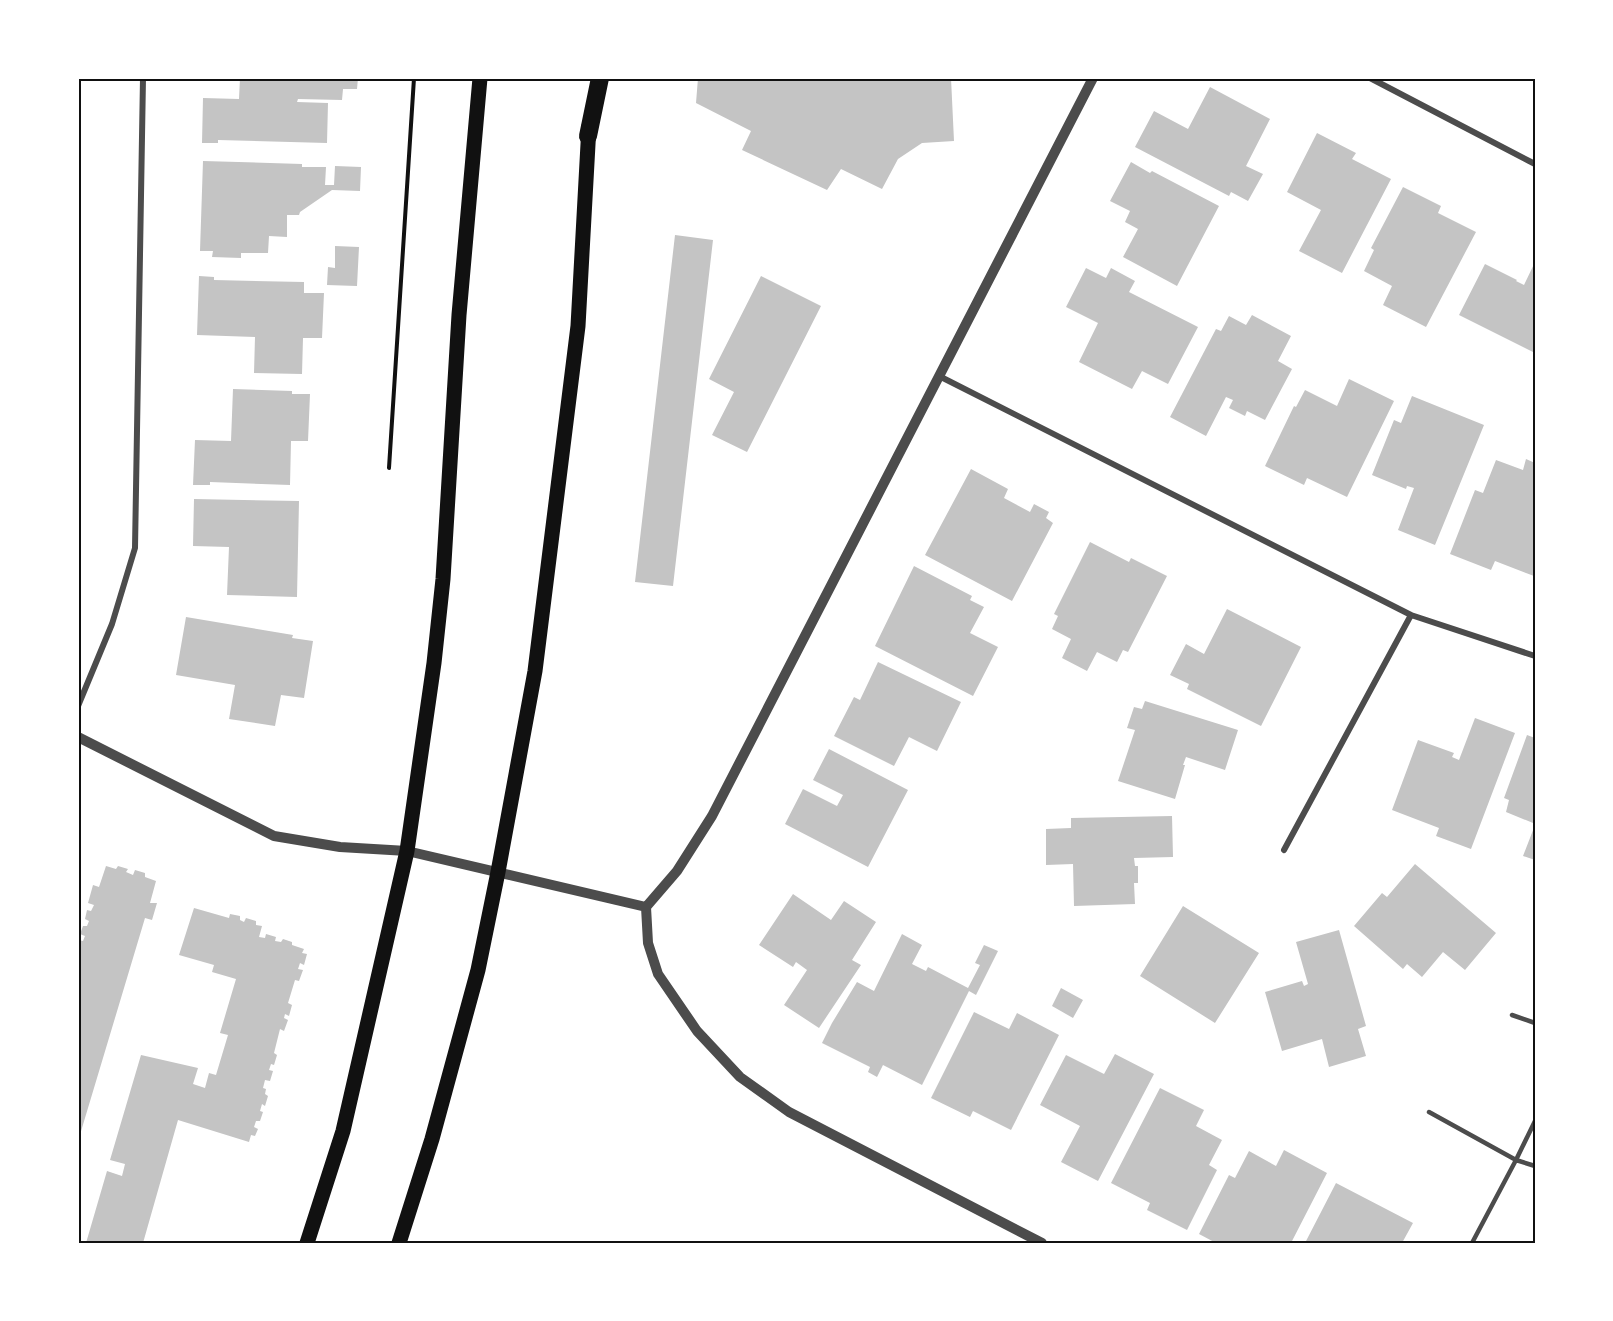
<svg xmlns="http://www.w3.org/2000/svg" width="1613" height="1321" font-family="'Roboto Condensed',sans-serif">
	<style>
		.building { fill: #c4c4c4 }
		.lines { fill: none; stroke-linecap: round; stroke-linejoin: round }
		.path { stroke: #111; stroke-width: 4 }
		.service { stroke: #4c4c4c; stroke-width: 4.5 }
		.minor { stroke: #4c4c4c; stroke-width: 6 }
		.tertiary { stroke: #4c4c4c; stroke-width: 10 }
		.primary { stroke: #111; stroke-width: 15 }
		.motorway { stroke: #111; stroke-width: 18 }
		.neatline { fill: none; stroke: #111; stroke-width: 2 }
	</style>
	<rect width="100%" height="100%" fill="#fff"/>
	<path class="building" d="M240,78h118l-1,11h-14l-1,11 -44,-1 -1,3 31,1 -1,40 -109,-3v3h-16l1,-45 36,1z
		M698,78h253l3,63 -32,2 -24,16 -16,30 -41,-20 -14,21 -85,-40 9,-19 -55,-28z
		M1210,87l60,32 -24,47 17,8 -15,27 -17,-9 -2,4 -94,-49 19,-36 34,18z
		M1317,133l39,20 -4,6 39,20 -49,94 -43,-22 22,-41 -34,-18z
		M203,161l99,3v3h24l-1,18h9l1,-19 26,1 -1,24 -28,-1 -32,22 -1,3h-12v22l-18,-1 -1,17h-27v5l-29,-1 1,-6h-13z
		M1131,162l19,11 2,-2 67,35 -42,80 -54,-29 15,-28 -13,-7 5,-11 -20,-10z
		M1403,187l38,19 -3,7 38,19 -50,95 -43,-22 9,-19 -28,-15 10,-21 -3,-2z
		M675,235l38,5 -40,346 -38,-4z
		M335,246l24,1 -2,39 -30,-1 1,-18 7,1z
		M1535,262v91l-76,-38 26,-51 32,16 -1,1 8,4z
		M1086,268l20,10 5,-10 24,13 -6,11 69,35 -30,57 -26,-13 -10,18 -53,-27 19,-39 -32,-16z
		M199,276l15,1v3l90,2v11h20l-2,45h-19l-1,36 -48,-1 1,-36 -58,-2z
		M761,276l60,30 -74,146 -35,-17 22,-43 -25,-13z
		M1252,315l39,21 -13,25 14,8 -27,51 -18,-9 -2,5 -16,-8 4,-8 -7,-3 -20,39 -36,-19 46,-88 5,2 8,-15 17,9z
		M1349,379l45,22 -47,96 -40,-19 -3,7 -39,-19 29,-60 2,1 9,-17 32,16z
		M233,389l59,2v3h18l-2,47h-17l-1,44 -80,-3v3h-17l2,-45 36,1z
		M1412,396l72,29 -49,120 -37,-15 16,-42 -7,-2 -1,3 -34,-14 22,-55 7,3z
		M1526,459l9,4v110l-1,3 -39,-15 -4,9 -41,-16 25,-64 8,3 13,-33 27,10z
		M971,469l37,20 -4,9 26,14 4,-8 15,8 -3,6 7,5 -41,78 -87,-46z
		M194,499l105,2 -2,96 -70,-2 2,-48 -36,-1z
		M1090,542l39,20 2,-4 36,18 -39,76 -5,-2 -6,12 -20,-10 -10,19 -25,-13 9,-19 -19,-10 6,-13 -4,-2z
		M914,566l58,30 -2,4 14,7 -14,26 28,14 -25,49 -98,-50z
		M1227,609l74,38 -40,79 -74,-37 2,-5 -19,-9 16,-31 18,10z
		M186,617l107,18 -1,3 21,3 -9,57 -23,-3 -6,31 -46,-7 6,-34 -59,-10z
		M878,662l83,40 -24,49 -28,-14 -15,29 -60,-30 20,-39 6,3z
		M1145,701l93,29 -13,40 -39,-13 -3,8h2l-10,34 -57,-18 17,-51 -8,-2 7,-21 8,2z
		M1475,718l40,15 -44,116 -35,-13 3,-8 -47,-18 26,-70 36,13 -2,4 7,3z
		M1527,735l8,3v80l-2,5 -27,-11 3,-12 -5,-2z
		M829,749l79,41 -40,77 -83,-43 18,-35 34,17 6,-11 -30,-15z
		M1172,816l1,41 -39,1 1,8h3v17h-4l1,21 -61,2 -1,-42 -27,1v-36l25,-1v-10z
		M1535,825v35l-12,-4z
		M1415,864l81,69 -31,37 -22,-18 -21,25 -15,-13 -4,5 -49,-43 28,-33 5,4z
		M106,866l10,3 2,-3 10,3 -2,3 7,3 2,-5 10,3v4l11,4 -6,22h7l-5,17 -7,-2 -66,220 -1,-198 5,1 2,-5 -5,-2 3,-8h4l2,-5 -4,-2 2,-9 4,1 3,-6 -6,-2 5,-18 6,2z
		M793,894l38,26 13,-19 32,21 -24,38 9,5 -42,63 -35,-23 23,-35 -11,-8 -3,5 -34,-22z
		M1183,906l76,47 -44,70 -75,-47z
		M194,908l35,10 1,-4 10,2v4l4,2 2,-4 10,3v4l6,1 -3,11 6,1 1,-4 10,3 -1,4 6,1 2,-3 9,3v3l12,4 -2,4 5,1 -3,11 -4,-2 -2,6 5,1 -4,11 -4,-1 -7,23 4,2 -3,11 -4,-2 -1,4 4,2 -4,11 -4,-2 -6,24 3,2 -3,10 -3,-1 -2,6 4,1 -3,10 -5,-1 -2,8 3,1 -1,5 3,2 -3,10 -3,-2 -2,7 3,1 -3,9h-4l-2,6 4,2 -3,7 -4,-1 -2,7 -71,-22 -35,123h-57l21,-72 15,5 3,-12 -15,-4 31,-105 57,13 -5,16 12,4 4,-15 7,2 12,-40 -8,-2 16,-54 -24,-7 2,-7 -35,-10z
		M1339,930l27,96 -8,3 8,27 -37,11 -7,-28 -40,12 -17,-59 37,-11 2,5 4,-2 -12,-42z
		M902,934l20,11 -10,19 14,7 2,-4 40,21 12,-23 -5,-2 9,-18 14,6 -22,44 -7,-4 -47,94 -39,-20 -6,12 -9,-5 2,-5 -48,-24 10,-20 25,-41 17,9z
		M1061,988l22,12 -10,18 -21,-12z
		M974,1012l35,17 8,-16 42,22 -48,95 -38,-19 -3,6 -39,-19z
		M1115,1054l39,20 -56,107 -37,-19 19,-36 -40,-21 26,-50 38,19z
		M1160,1088l44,22 -8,16 26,14 -13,25 8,5 -30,60 -40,-20 3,-7 -39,-20z
		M1284,1150l43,23 -36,70h-75l-17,-9 30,-59 6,3 14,-27 27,15z
		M1336,1183l77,40 -11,20h-97z"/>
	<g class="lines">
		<path class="path" d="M389,468l25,-390"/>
		<path class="service" d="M1512,1015l23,8
			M1429,1112l87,48 -44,83
			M1535,1121l-19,39 19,6"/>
		<path class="minor" d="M1370,78l165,86
			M939,376l472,239 124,41
			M78,706l34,-82 23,-76 8,-470
			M1284,850l127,-235"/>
		<path class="tertiary" d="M78,737l196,99 66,11 67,4 239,56
			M646,907l31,-36 35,-55 381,-738
			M646,907l2,36 10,31 39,57 43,46 49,35 253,131"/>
		<path class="primary" d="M307,1243l36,-112 64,-280 27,-188 9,-84 16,-264 21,-237
			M399,1243l33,-104 46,-169 20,-98 37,-201 43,-345 11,-200"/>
		<path class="motorway" d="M588,136l12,-58"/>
	</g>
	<rect width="1613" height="1321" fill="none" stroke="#ffffff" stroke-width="159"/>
	<rect x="80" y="80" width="1454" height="1162" class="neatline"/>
</svg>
